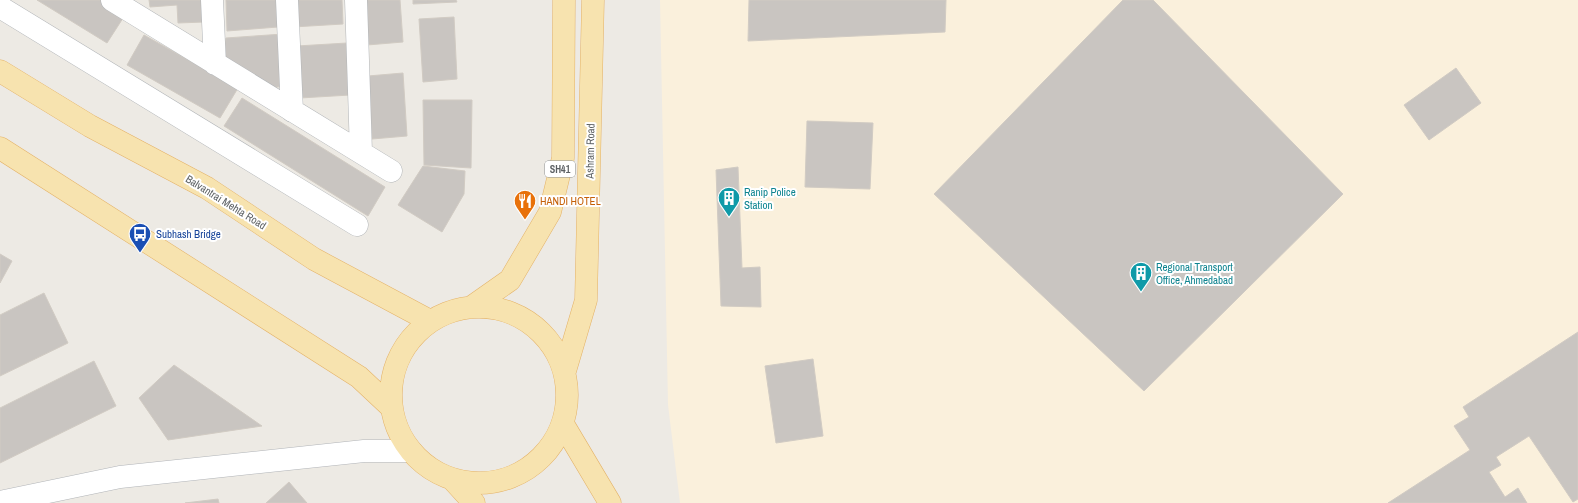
<svg xmlns="http://www.w3.org/2000/svg" width="1578" height="503" font-family="'Archivo Narrow',sans-serif">
	<style>
		.commercial { fill: #faf0dc }
		.building { fill: #c9c5c1; stroke: #d1cbc3 }
		.lines { fill: none; stroke-linecap: round; stroke-linejoin: round }
		.minor-casing { stroke: #b2b5b8; stroke-width: 23 }
		.secondary-casing { stroke: #b1b4b8; stroke-width: 23 }
		.primary-casing { stroke: #e4b267; stroke-width: 23 }
		.minor { stroke: #fff; stroke-width: 22 }
		.secondary { stroke: #fff; stroke-width: 22 }
		.primary { stroke: #f7e3af; stroke-width: 22 }
		.labels { text-anchor: middle; dominant-baseline: central; stroke-width: 4; stroke-linejoin: round; paint-order: stroke }
		.shield { fill: #fff; stroke: #8d9092; stroke-width: 1 }
		.shield-label { font-size: 10px; font-weight: bold; fill: #5c6063 }
		.street-label { font-size: 11px; fill: #5c6063; stroke: #fff }
		.culture-label { font-size: 11px; fill: #0d838f; stroke: #fff; text-anchor: start }
		.food-label { font-size: 11px; fill: #c56008; stroke: #fff; text-anchor: start }
		.transit-label { font-size: 11px; fill: #164399; stroke: #fff; text-anchor: start }
	</style>
	<rect width="100%" height="100%" fill="#edeae4"/>
	<path class="commercial" d="M660,0h918v503h-898l-12,-98z"/>
	<path class="building" d="M37,0h64l24,15 -18,28z
		M149,0h54l1,22 -26,1 -1,-18 -27,2z
		M226,0h50l2,27 -51,4z
		M291,0h51l1,24 -50,3z
		M364,0h36l3,42 -36,3z
		M413,0h43l1,2 -44,2z
		M749,0h197l-1,32 -197,9z
		M1123,0h30l190,194 -199,197 -210,-197z
		M454,17l3,62 -34,3 -4,-63z
		M283,34l3,52 -26,3 -36,-25 2,-26z
		M144,35l94,53 -18,30 -93,-53z
		M347,43l3,52 -50,3 -3,-52z
		M1456,68l25,35 -52,37 -25,-35z
		M403,73l4,63 -35,3 -4,-63z
		M242,98l143,89 -17,29 -144,-90z
		M423,100h49l-1,68 -47,-3z
		M807,121l66,2 -3,66 -65,-2z
		M423,166l42,5 -1,23 -22,38 -44,-27z
		M738,167l4,101 18,-1 1,40 -40,-1 -5,-136z
		M0,254l12,7 -12,22z
		M44,293l24,50 -68,33v-61z
		M1578,332v167l-5,3 -44,-66 -33,21 5,8 -12,7 16,25 13,-9 9,15h-139l82,-53 -16,-24 15,-9 -6,-10z
		M813,359l10,77 -47,7 -11,-77z
		M94,361l22,45 -116,57v-55z
		M174,365l88,61 -94,14 -29,-42z
		M289,482l18,21h-41z
		M218,499l1,4h-34z"/>
	<g class="lines">
		<g class="minor-casing">
			<path id="minor" d="M112,0l279,171
				M212,0l3,64
				M287,0l5,111
				M356,0l5,152
				M0,7l357,218"/>
		</g>
		<g class="secondary-casing">
			<path id="secondary" d="M0,502l120,-25 244,-26h47"/>
		</g>
		<g class="primary-casing">
			<path id="primary" d="M0,71l90,55 117,62 107,71 116,62
				M0,148l359,229 32,30
				M473,306l37,-26 40,-68 13,-54 1,-158
				M391 395a88 88 0 1 1 176 0a88 88 0 1 1-176 0Z
				M565,371l21,-71 7,-300
				M563,424l47,79
				M453,480l21,23"/>
		</g>
		<use href="#minor" class="minor"/>
		<use href="#secondary" class="secondary"/>
		<use href="#primary" class="primary"/>
	</g>
	<defs>
		<g id="building-pin" transform="scale(1.15)"><path d="M0 17L-7.5 6A9.5 9.5 0 1 1 7.5 6Z" fill="#0f9aa8" stroke="#fff"/><path d="M-4-6H4V6H1V3H-1V6H-4ZM-2.5-4.3h1.7v1.8h-1.7ZM.8-4.3h1.7v1.8H.8ZM-2.5-1h1.7V.8h-1.7ZM.8-1h1.7V.8H.8Z" fill="#fff"/></g>
		<g id="restaurant-pin" transform="scale(1.15)"><path d="M0 17L-7.5 6A9.5 9.5 0 1 1 7.5 6Z" fill="#e8710a" stroke="#fff"/><path d="M-5-6h1v4h1v-4h1v4h1v-4h1v5L-1.5 .5V6h-2V.5L-5-1ZM5-6V6H3V1.5H1.5Q1.5-4 5-6Z" fill="#fff"/></g>
		<g id="bus-pin" transform="scale(1.15)"><path d="M0 17L-7.5 6A9.5 9.5 0 1 1 7.5 6Z" fill="#1a4fb4" stroke="#fff"/><path d="M-5-6H5V4H4V6H2V4H-2V6H-4V4H-5ZM-3.5-4V0h7V-4ZM-3.5 1.2v1.5H-2V1.2ZM2 1.2v1.5H3.5V1.2Z" fill="#fff"/></g>
	</defs>
	<g fill-rule="evenodd">
		<use href="#building-pin" x="729" y="198"/>
		<use href="#restaurant-pin" x="525" y="201"/>
		<use href="#bus-pin" x="140" y="234"/>
		<use href="#building-pin" x="1141" y="273"/>
	</g>
	<g class="labels">
		<rect class="shield" x="545" y="161" width="30" height="16" rx="3"/>
		<g class="shield-label">
			<text x="560" y="169">SH41</text>
		</g>
		<g class="street-label">
			<text transform="translate(590 151) rotate(-89)">Ashram Road</text>
			<text transform="translate(226 202) rotate(32)">Balvantrai Mehta Road</text>
		</g>
		<g class="culture-label">
			<text x="744" y="192">Ranip Police<tspan x="744" dy="13">Station</tspan></text>
			<text x="1156" y="267">Regional Transport<tspan x="1156" dy="13">Office, Ahmedabad</tspan></text>
		</g>
		<g class="food-label">
			<text x="540" y="201">HANDI HOTEL</text>
		</g>
		<g class="transit-label">
			<text x="156" y="234">Subhash Bridge</text>
		</g>
	</g>
</svg>
